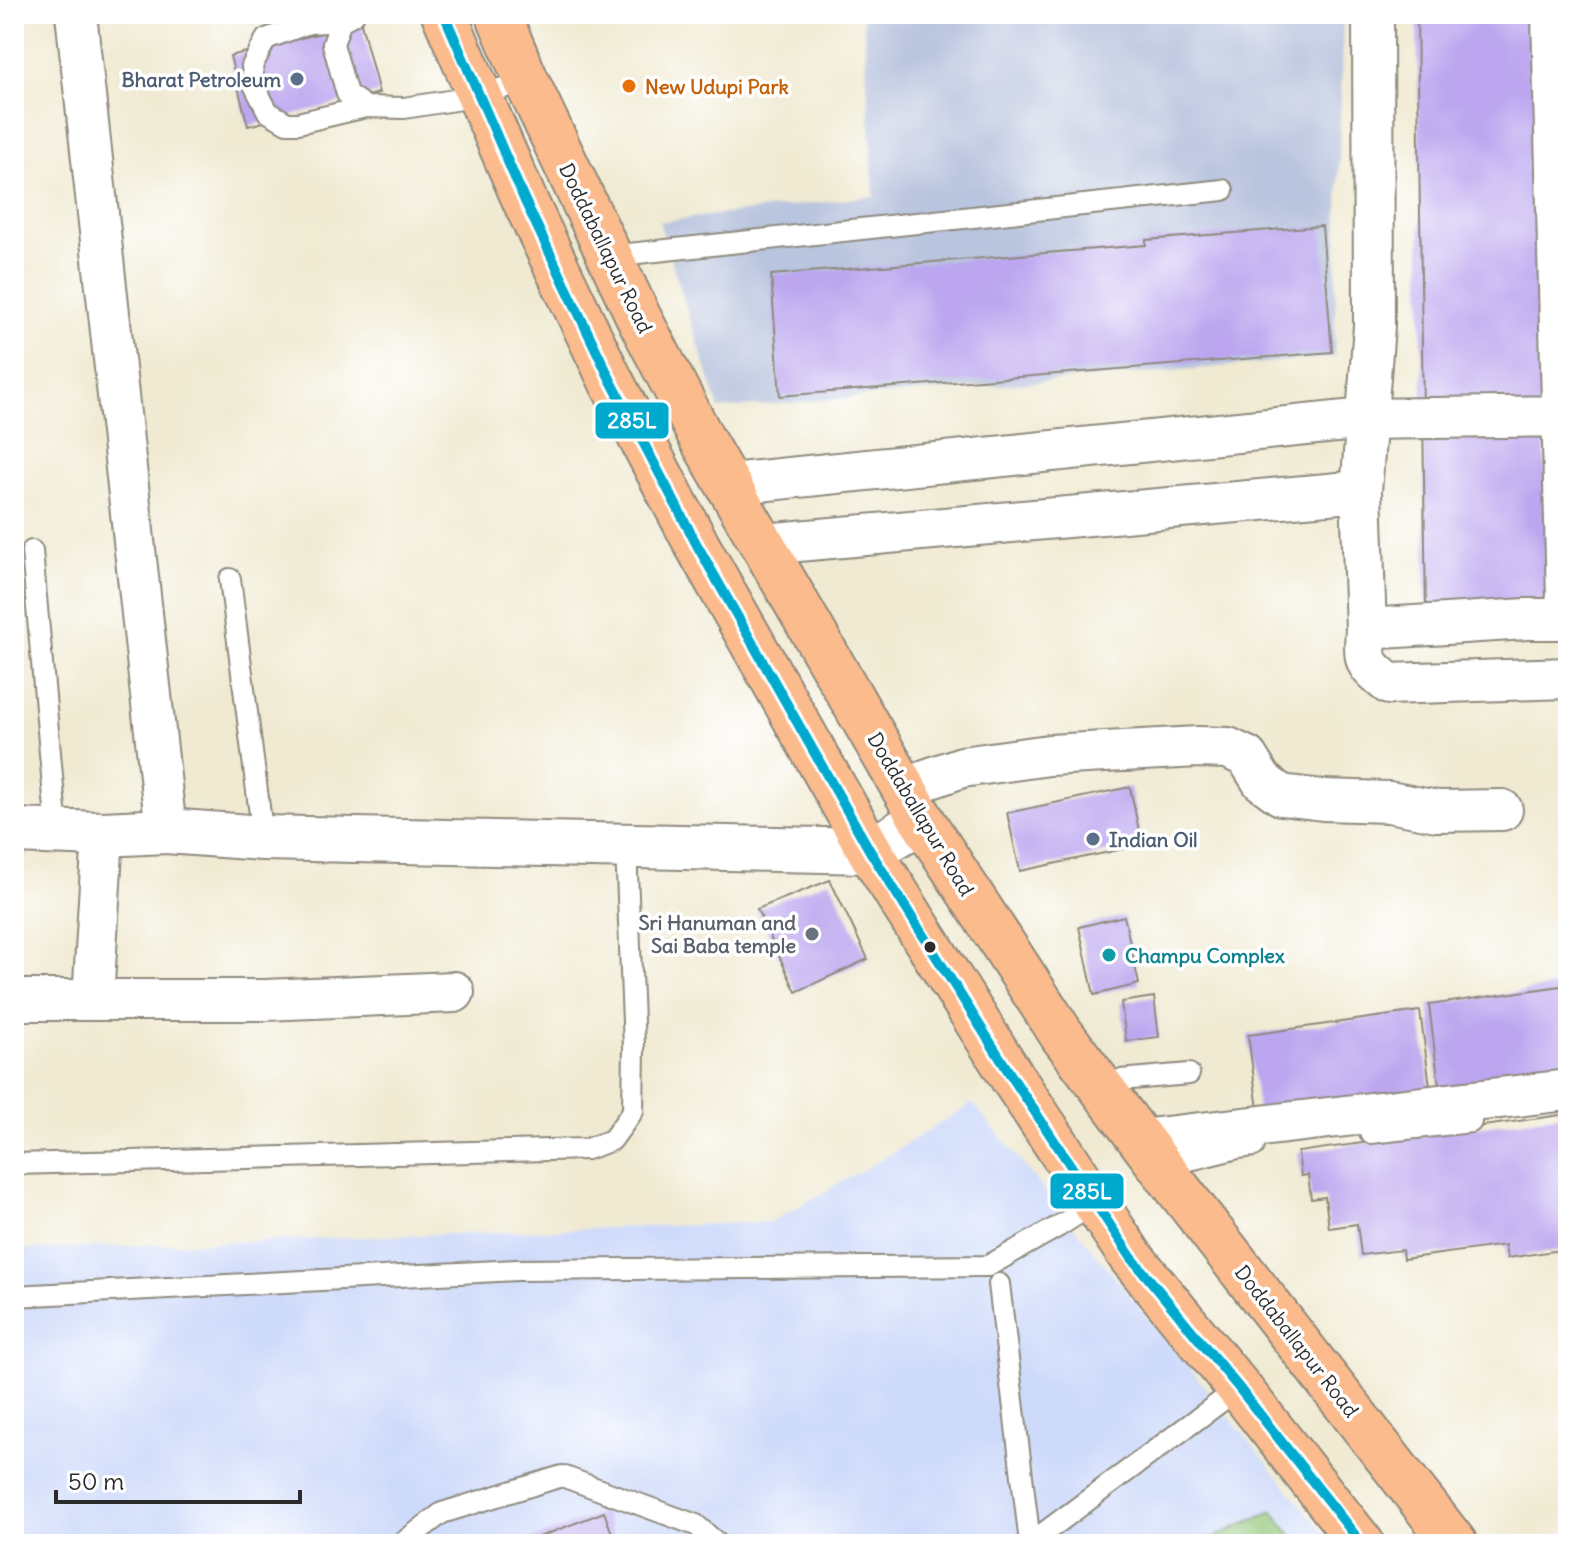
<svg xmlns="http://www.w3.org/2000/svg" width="1582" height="1558" font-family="Delius,sans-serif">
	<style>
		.built { fill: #cedafa }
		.industrial { fill: #b9c4de }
		.green { fill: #92c677; stroke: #5e7851; stroke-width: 2 }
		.building { fill: #bba6ef }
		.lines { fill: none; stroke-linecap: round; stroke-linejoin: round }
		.service-casing { stroke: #8e8a7e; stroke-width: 24 }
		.minor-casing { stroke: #8e8a7e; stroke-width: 44 }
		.tertiary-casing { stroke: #8e8a7e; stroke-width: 48 }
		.primary-casing { stroke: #8e8a7e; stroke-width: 48 }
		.service { stroke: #fff; stroke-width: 20 }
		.minor { stroke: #fff; stroke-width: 40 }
		.tertiary { stroke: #fff; stroke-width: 44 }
		.primary { stroke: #fbbb8c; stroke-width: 44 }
		.bus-1-casing { stroke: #fff; stroke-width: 16 }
		.bus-1 { stroke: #00a9ce; stroke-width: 10 }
		.service-dot { fill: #5c6f8a; stroke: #fff; stroke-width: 3 }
		.food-dot { fill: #e8710a; stroke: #fff; stroke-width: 3 }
		.worship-dot { fill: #6b7280; stroke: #fff; stroke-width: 3 }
		.bus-dot { fill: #2b2b2b; stroke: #fff; stroke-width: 3 }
		.culture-dot { fill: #0f9aa8; stroke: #fff; stroke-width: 3 }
		.labels { text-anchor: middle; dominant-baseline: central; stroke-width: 7; stroke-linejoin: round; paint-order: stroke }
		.service-label { font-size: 20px; font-weight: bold; fill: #4e5e75; stroke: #fff; text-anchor: end }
		.food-label { font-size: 20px; font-weight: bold; fill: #c56008; stroke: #fff; text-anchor: start }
		.street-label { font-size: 20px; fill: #2b2b2b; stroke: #fff }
		.worship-label { font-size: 20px; font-weight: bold; fill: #5b616d; stroke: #fff; text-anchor: end }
		.culture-label { font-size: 20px; font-weight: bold; fill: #0d838f; stroke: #fff; text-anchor: start }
		.line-badge { stroke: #fff; stroke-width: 3 }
		.badge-label { font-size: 22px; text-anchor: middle; font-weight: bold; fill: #fff }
	</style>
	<rect width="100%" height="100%" fill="#fff"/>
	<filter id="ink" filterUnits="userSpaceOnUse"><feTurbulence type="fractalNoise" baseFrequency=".0125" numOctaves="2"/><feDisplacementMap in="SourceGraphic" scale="16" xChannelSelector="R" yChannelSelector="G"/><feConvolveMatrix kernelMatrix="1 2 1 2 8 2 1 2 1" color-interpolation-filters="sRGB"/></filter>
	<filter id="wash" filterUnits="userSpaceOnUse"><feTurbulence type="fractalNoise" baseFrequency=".006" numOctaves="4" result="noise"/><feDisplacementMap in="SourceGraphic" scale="32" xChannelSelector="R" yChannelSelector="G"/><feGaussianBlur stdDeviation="1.8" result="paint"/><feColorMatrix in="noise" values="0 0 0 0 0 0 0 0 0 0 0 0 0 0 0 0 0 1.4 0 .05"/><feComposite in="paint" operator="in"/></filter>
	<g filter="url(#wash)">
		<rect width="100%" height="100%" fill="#f0ead2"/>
		<path class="built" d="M973,1103l360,441h-1319v-294l757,-28 104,-59z"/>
		<path class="industrial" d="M863,14h480l-9,343 -615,52 -60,-187 215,-26z"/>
		<path class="green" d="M1273,1511l25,33h-99z"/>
		<g id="blocks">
			<path class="building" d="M1417,14h122l8,597 -121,2z
				M361,23l18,70 -131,33 -18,-70z
				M1322,226l10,126 -552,44 -9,-121 375,-30v-5z
				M1130,787l12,58 -122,26 -13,-58z
				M830,880l38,79 -72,33 -39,-83z
				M1124,916l15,68 -45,11 -15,-68z
				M1568,985v91l-128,18 -11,-89z
				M1154,997l5,40 -33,4 -5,-39z
				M1420,1011l11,83 -172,23 -11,-82z
				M1568,1114v135l-61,9 -2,-13 -102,14 -1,-9 -41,5 -4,-31 -28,4 -4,-31 -14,2 -3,-24 -7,1 -3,-24z
				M604,1512l12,32h-95z"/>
		</g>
	</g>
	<g filter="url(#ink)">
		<use href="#blocks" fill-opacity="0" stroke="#8e8a7e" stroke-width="2"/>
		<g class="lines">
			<g class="service-casing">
				<path id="service" d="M354,14l-13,7 -8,23 14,50 19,13 38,1 76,-12 46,-16
					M341,21l-32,2 -43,16 -14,27 2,19 14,27 19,11h11l68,-16
					M610,256l613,-66
					M32,551l25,281
					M230,579l33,259
					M1097,1082l92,-8
					M1370,1133l101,-11
					M14,1164l573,-15 25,-9 21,-29 1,-64 -8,-200
					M1161,1167l77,-19 16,-2
					M999,1284l31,259
					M14,1296l503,-26 471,-4 71,-40 36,-23
					M401,1544l41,-31 120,-37 134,49 22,19
					M1029,1544l210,-156"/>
			</g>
			<g class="minor-casing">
				<path id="minor" d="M76,14l90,817
					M1373,14l1,312 -13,165 5,138 161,-10h34l6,-20 -15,-585
					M729,484l636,-65 197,-3
					M764,544l597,-53
					M1366,629c-2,33 -3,34 23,55l179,-6
					M903,788l59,-21 87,-12 149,-8 30,1 19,9 15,24 19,14 42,5 66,2 48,9 65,-1
					M103,834l-10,166h172l189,-8
					M14,1000h79
					M1140,1140l428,-50"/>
			</g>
			<g class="tertiary-casing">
				<path id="tertiary" d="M14,831l89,3 63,-3 97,7 607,13 52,-31"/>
			</g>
			<g class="primary-casing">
				<path id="primary" d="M444,14l81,187 86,180 86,164 173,306 142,226 119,180 108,131 123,156
					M498,14l28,66 113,238 65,125 218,377 140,215 99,132 294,377"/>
			</g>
			<use href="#service" class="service"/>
			<use href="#minor" class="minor"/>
			<use href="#tertiary" class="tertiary"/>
			<use href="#primary" class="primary"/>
			<g class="bus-1-casing">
				<path id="bus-1" d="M444,14l81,187 86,180 86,164 173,306 142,226 119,180 108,131 123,156"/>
			</g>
			<use href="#bus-1" class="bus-1"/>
		</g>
	</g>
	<g class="service-dot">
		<circle cx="297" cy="79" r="8"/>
		<circle cx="1093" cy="839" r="8"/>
	</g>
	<circle class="food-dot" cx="629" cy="86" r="8"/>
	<circle class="worship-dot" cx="812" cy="934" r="8"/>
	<circle class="bus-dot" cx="930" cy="947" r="7"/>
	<circle class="culture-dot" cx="1109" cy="955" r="8"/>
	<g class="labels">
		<g class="service-label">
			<text x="281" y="79">Bharat Petroleum</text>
			<text x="1109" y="839" text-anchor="start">Indian Oil</text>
		</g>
		<g class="food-label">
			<text x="645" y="86">New Udupi Park</text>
		</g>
		<g class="street-label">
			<text transform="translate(606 248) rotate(64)">Doddaballapur Road</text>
			<text transform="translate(921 814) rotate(59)">Doddaballapur Road</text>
			<text transform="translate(1297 1341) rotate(52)">Doddaballapur Road</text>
		</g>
		<g class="worship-label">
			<text x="796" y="922">Sri Hanuman and<tspan x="796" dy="23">Sai Baba temple</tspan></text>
		</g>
		<g class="culture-label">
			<text x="1125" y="955">Champu Complex</text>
		</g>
	</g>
	<g class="line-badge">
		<rect x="594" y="401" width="76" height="39" rx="8" fill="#00a9ce"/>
		<rect x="1049" y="1172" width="76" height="38" rx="8" fill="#00a9ce"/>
	</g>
	<g class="badge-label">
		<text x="632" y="428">285L</text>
		<text x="1087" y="1199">285L</text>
	</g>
	<rect width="1582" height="1558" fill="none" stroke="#fff" stroke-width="48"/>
	<path d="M56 1490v12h244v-12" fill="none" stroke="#2b2b2b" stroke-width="4"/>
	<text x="68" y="1490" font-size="24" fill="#2b2b2b" stroke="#ffffff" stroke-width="6" paint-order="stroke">50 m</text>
</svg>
